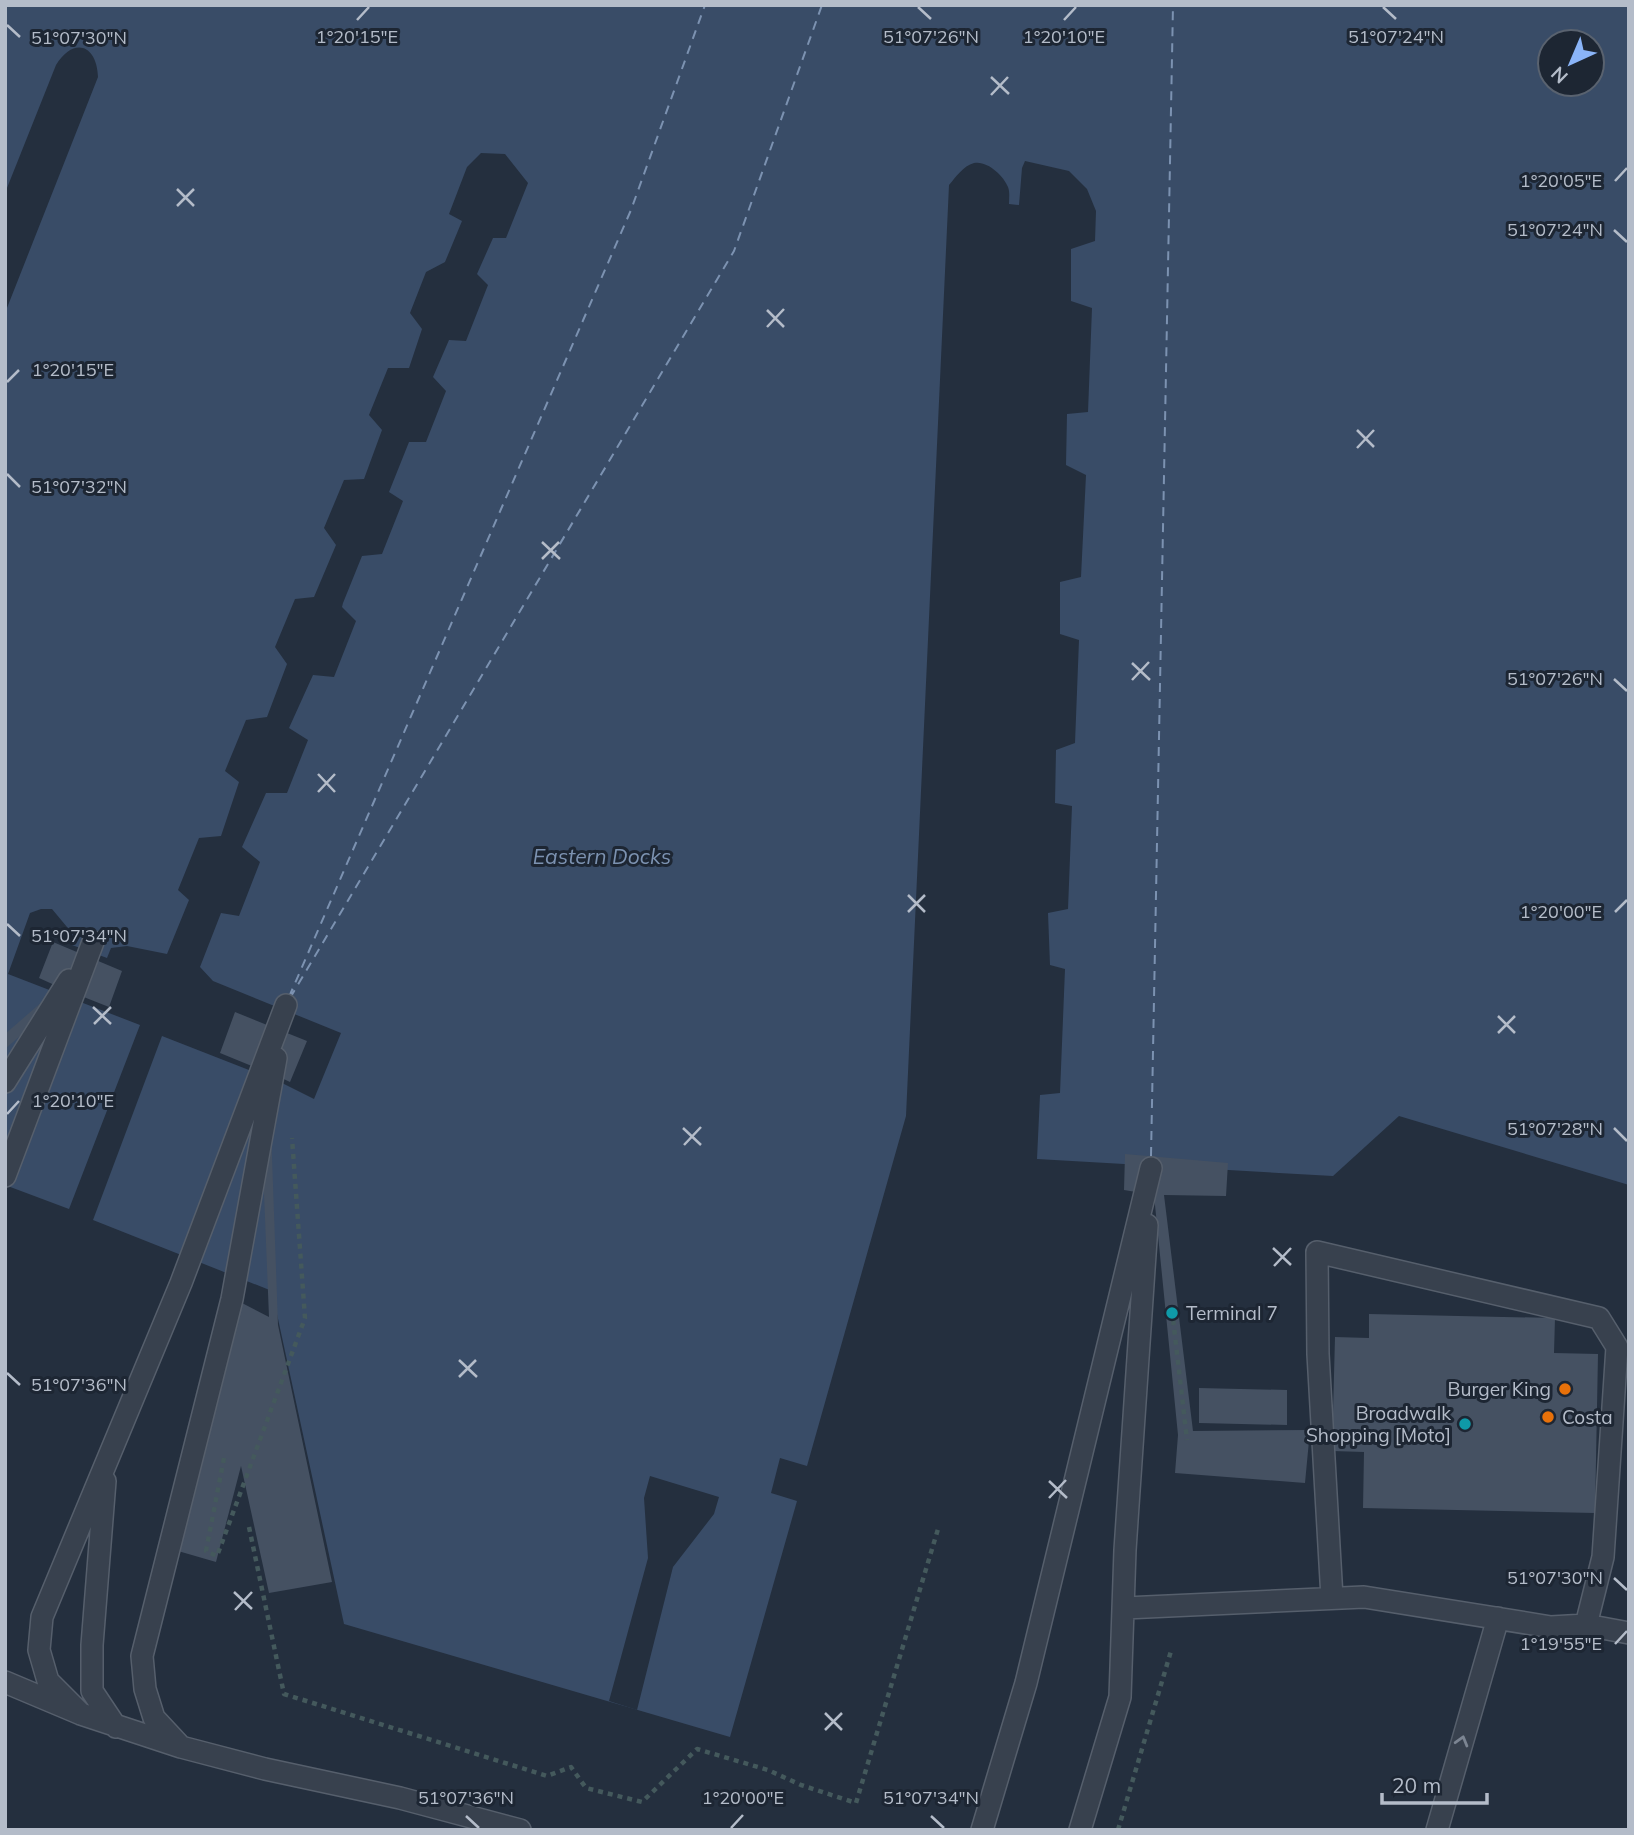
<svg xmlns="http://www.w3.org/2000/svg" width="1634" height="1835" font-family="Mulish,sans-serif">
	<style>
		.water { fill: #394c67; fill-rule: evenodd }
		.pier { fill: #242f3e }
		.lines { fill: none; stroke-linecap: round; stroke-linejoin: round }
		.ferry { stroke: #7c92b1; stroke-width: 2; stroke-dasharray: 9 7; stroke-linecap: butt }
		.building { fill: #455162 }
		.lane-casing { stroke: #565f6c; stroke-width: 24 }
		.path { stroke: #44595c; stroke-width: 4.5; stroke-dasharray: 5 5; stroke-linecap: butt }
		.lane { stroke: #38414e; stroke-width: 21 }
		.oneway { stroke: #7c8592 }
		.ticks { fill: none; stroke: #b4bcc9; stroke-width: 2.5 }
		.culture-dot { fill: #0f9aa8; stroke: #1d2633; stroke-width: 2.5 }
		.food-dot { fill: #e8710a; stroke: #1d2633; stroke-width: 2.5 }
		.labels { text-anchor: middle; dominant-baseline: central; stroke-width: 6; stroke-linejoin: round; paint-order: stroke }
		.poi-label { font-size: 19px; fill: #b4bcc9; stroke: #1d2633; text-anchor: start }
		.water-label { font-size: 21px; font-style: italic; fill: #7c92b1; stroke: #1d2633 }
		.ticks-label { font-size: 18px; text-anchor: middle; fill: #b4bcc9; stroke: #1d2633; stroke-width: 6; stroke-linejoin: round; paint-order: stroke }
	</style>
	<rect width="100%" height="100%" fill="#242f3e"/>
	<path class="water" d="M5,5h1624v1180l-230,-69 -66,60 -296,-17 3,-64 20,-2 5,-124 -15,-4 -2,-52 20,-4 4,-103 -17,-3 1,-53 19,-7 4,-103 -19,-6v-52l21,-5 5,-102 -20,-10 1,-51 21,-2 4,-104 -21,-7v-52l24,-8 1,-30 -9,-22 -18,-18 -44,-10 -3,7 -3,37 -10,-1c0,-5 1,-12 -1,-17 -4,-11 -21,-27 -34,-24 -11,3 -18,14 -25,22l-43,931 -99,350 -27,-8 -9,35 26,8 -67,236 -386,-113 -72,-333 -179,-71 69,-184 118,46 34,17 27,-66 -128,-52 -13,-14 21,-54 18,3 21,-54 -18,-15 24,-54h21l21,-53 -19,-12 24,-53 21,2 22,-56 -14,-14 1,-4 19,-47 20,-2 21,-53 -14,-9 20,-50h17l20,-51 -13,-14 16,-37 17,1 22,-56 -11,-11 16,-36h13l22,-55 -23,-29 -24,-1 -14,14 -18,47 13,7 -17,41 -19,10 -16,41 12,16 -13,39h-21l-19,47 13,15 -18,49 -20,1 -20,48 12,17 -22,52 -19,2 -20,48 12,17 -20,53 -21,3 -21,51 14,11 -18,54 -22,2 -21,52 11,10 -22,54 -40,-8 -16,2 -4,10 -35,-13v-12l-20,-24h-11l-11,4 -22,61 132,51 -71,184 -64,-24v-872l93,-236c-1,-32 -24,-41 -42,-12l-51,128zM1550,42h42v42h-42z"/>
	<path class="pier" d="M650,1476l69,21 -5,17 -41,53 -36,143 -28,-9 39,-143 -4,-60z"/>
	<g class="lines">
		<path class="ferry" d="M289,997l342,-787 74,-205
			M290,998l444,-747 88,-246
			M1151,1156l22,-1151"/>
	</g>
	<path class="building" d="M53,942l69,29 -13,36 -38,-15 -66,57v-15l54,-47 -20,-9z
		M235,1012l72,29 -17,41 -21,-10 9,253 54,257 -63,11 -28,-127 -25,96 -38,-11 64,-248 27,14 -10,-248 -39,-16z
		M1125,1154l103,9 -2,33 -62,-1 29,236 117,-1 -5,53 -130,-10 3,-38 -24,-240 -30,-5z
		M1369,1314l186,4 -1,35 44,1 -3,159 -232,-5 1,-56 -32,-1 3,-114 34,1z
		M1199,1388l88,2v35l-88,-2z"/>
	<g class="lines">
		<g class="lane-casing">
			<path id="lane" d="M5,1082l64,-102
				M5,1176l88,-234
				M105,1481l-13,164v46l24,36
				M1332,1598l-14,-244 -1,-102 282,66 18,29 -14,210 -17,68
				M1125,1608l239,-11 187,30 35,-2 43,8
				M5,1682l76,32 100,33 84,22 135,29 120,32
				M81,1714l-33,-33 -9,-31 3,-33 139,-334 105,-278
				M181,1747l-27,-29 -9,-29 -3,-33 90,-357 44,-241
				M982,1830l44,-147 125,-515
				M1080,1830l40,-133 5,-147 22,-325
				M1437,1830l61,-212"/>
		</g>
		<path class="path" d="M1172,1310l15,130
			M224,1458l-18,93 11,5 88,-238 -13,-180
			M249,1527l35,167 263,82 24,-9 15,21 56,14 55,-53 71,21 33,15 55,18 82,-274
			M1118,1830l53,-179"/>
		<use href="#lane" class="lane"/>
	</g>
	<defs><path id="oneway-chevron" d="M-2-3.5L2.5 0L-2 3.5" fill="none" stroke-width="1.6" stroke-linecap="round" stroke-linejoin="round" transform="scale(1.75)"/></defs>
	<use class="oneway" href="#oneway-chevron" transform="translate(1462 1741) rotate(-74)"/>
	<path class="ticks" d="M918,7l13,12M1383,7l13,12M357,20l12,-13M1064,20l12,-13M7,25l13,12M991,77l18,17M991,95l17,-18M1615,181l12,-13M177,189l17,17M177,206l17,-17M1614,230l13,12M767,310l17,17M767,327l17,-18M7,382l12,-12M1357,430l17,17M1357,448l17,-18M7,474l13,13M542,542l18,17M542,559l17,-17M1132,663l18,17M1614,679l13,12M1132,680l17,-18M318,774l17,18M318,792l17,-18M908,895l17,17M908,912l17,-17M1615,912l12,-12M7,924l13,12M93,1007l18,17M1498,1016l17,17M94,1024l17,-17M1498,1033l17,-17M7,1114l12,-13M683,1128l18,17M1614,1128l13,13M684,1145l17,-18M1273,1248l18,17M1274,1266l17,-18M459,1360l18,17M7,1373l13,12M459,1377l17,-17M1049,1481l18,17M1049,1498l17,-18M1614,1578l13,12M234,1592l18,17M235,1610l17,-18M1615,1644l12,-13M825,1713l17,17M825,1730l17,-17M466,1816l13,12M931,1816l13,12M731,1828l12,-13"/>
	<g class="culture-dot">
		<circle cx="1172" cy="1313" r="7"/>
		<circle cx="1465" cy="1424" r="7"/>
	</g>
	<g class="food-dot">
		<circle cx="1565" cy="1389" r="7"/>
		<circle cx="1548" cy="1417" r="7"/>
	</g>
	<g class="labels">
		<g class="poi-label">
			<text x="1186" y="1313">Terminal 7</text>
			<text x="1551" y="1389" text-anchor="end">Burger King</text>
			<text x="1451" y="1413" text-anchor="end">Broadwalk<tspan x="1451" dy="22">Shopping [Moto]</tspan></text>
			<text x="1562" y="1417">Costa</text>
		</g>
		<g class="water-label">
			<text x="602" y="856">Eastern Docks</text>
		</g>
	</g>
	<g class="ticks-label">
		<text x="931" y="43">51°07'26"N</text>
		<text x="1396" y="43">51°07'24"N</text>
		<text x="357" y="43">1°20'15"E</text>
		<text x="1064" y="43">1°20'10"E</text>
		<text x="79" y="44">51°07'30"N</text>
		<text x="1561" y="187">1°20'05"E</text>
		<text x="1555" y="236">51°07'24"N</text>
		<text x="73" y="376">1°20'15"E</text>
		<text x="79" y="493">51°07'32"N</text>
		<text x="1555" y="685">51°07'26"N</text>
		<text x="1561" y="918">1°20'00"E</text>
		<text x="79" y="942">51°07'34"N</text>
		<text x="73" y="1107">1°20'10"E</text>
		<text x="1555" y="1135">51°07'28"N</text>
		<text x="79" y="1391">51°07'36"N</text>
		<text x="1555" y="1584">51°07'30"N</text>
		<text x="1561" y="1650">1°19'55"E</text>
		<text x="743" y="1804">1°20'00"E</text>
		<text x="466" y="1804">51°07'36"N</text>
		<text x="931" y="1804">51°07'34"N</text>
	</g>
	<rect width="1634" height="1835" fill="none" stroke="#b4bcc9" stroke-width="14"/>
	<g transform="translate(1571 63) rotate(224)"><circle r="33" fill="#1d2633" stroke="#59626f" stroke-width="2"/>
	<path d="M0-5L12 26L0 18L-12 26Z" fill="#8ab4f8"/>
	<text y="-10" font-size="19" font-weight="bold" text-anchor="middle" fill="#b4bcc9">N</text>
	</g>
	<path d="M1382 1793v10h105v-10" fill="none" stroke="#b4bcc9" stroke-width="3.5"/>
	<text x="1392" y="1793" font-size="21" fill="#b4bcc9" stroke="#1d2633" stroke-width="5" paint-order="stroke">20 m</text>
</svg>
